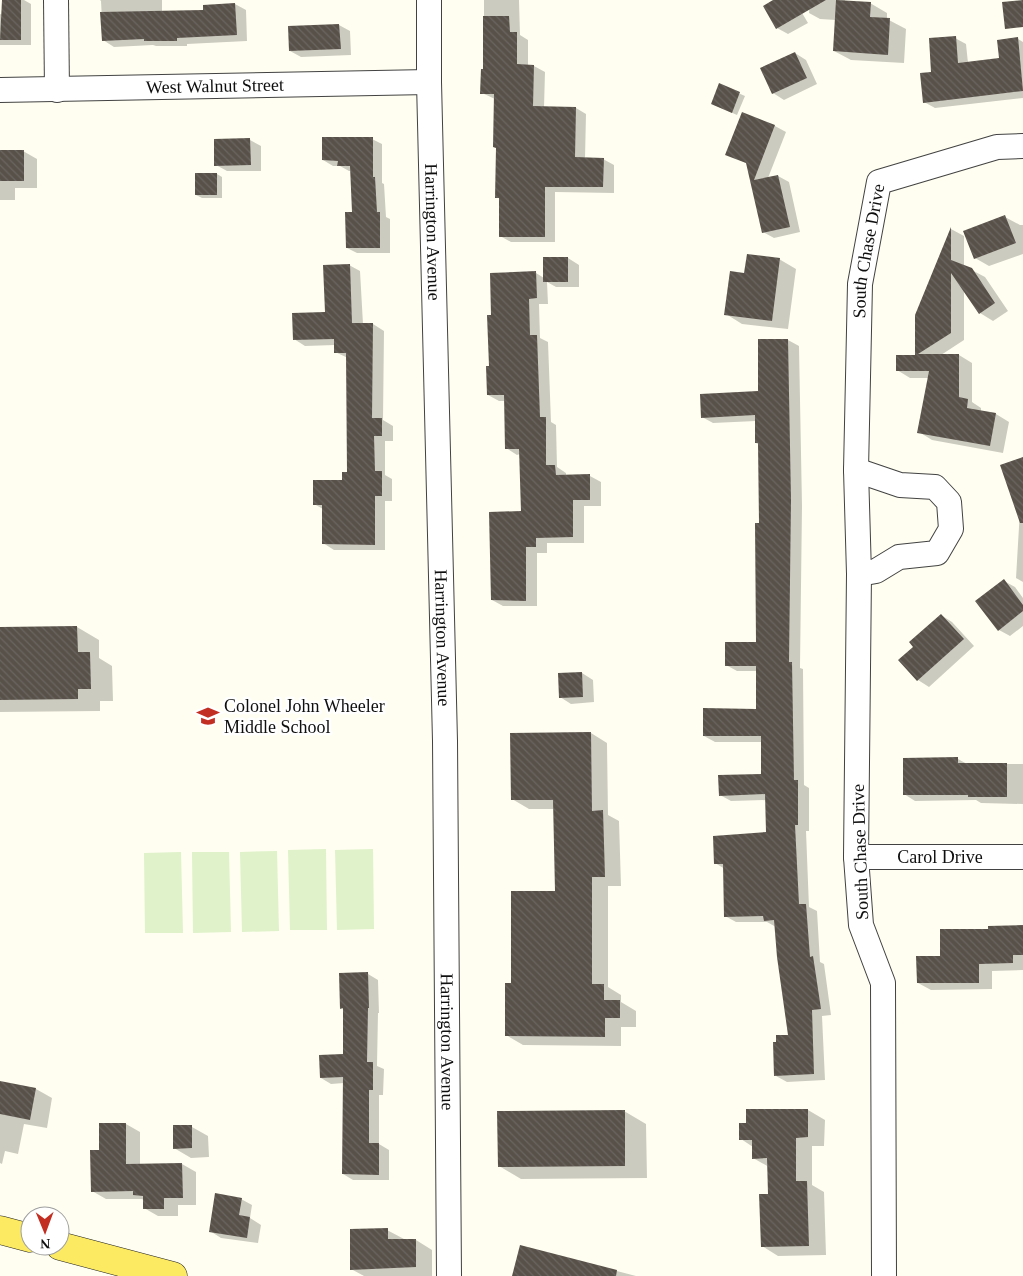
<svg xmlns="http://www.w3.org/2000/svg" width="1023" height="1276" font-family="Georgia,serif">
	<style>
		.pitch { fill: #dff2ca }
		.shadow { fill: #0003 }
		.building { fill: url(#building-back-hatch) }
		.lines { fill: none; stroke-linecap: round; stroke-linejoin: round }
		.minor-casing { stroke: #424242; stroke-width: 26 }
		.major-casing { stroke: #202020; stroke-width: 29 }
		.minor { stroke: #fff; stroke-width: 24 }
		.major { stroke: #fcea63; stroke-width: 28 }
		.labels { text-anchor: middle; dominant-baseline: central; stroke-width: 5; stroke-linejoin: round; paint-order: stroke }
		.street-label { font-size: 18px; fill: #0f0f0f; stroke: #fff }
		.poi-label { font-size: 18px; fill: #0f0f0f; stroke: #fff; text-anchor: start }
	</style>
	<defs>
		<pattern id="building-back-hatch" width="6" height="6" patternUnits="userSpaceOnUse" patternTransform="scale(1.25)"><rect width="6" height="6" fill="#58514a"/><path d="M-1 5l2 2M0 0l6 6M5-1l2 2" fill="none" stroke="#6b6560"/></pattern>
	</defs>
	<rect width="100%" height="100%" fill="#fffef0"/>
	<path class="pitch" d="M326,849l1,81h-37l-2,-80z
		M373,849l1,80 -37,1 -2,-80z
		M277,851l2,80 -37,1 -2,-80z
		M181,852l2,81h-38l-1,-80z
		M192,852h37l2,80 -38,1z"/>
	<path class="shadow" d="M3,0h21l7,4v41h-31v-31l3,1z
		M100,0h62v12h43l-1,-6 31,-2 11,6 1,31 -60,3v2h-31l-3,-1 -39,2 -11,-7 -2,-39z
		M484,0h35l1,35 8,5v26h6l11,6 -1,36h32l10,6 -1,45h18l11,6v28l-59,-1v50h-44l-11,-6v-37l-3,-2v-49l-2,-49 -13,-6 2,-23z
		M776,0h17l2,1 13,22 -20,11 -11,-6z
		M810,0h35v2l25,1 17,10v6l19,10 -2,34 -53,-3 -17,-9 2,-31 -16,-1 -11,-6z
		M339,25l11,6 1,24 -50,2 -11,-6z
		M955,38l11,6 2,19 32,-4 18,-20 5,3v56l-88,10 -11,-6 9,-29z
		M795,53l11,7 11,24 -33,16 -11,-7z
		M720,85l25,11 -8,19 -25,-11z
		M743,114l32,12 11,6 -18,46 10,-2 11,6 11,50 -26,6 -11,-6 -15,-68 -21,-10z
		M372,139l10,5v39l2,1 2,33 4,2v34h-33l-10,-5 7,-34 -2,-43h-3l-9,-5h-7l-10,-6z
		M250,140l11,6v25h-34l-11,-6z
		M0,151h23l14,8v29h-22v12h-15z
		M197,174h20l5,3v21h-20l-6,-3z
		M1005,217l15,8h3v29l-34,12 -14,-8z
		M951,229l13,7v30l21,11 23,34 -15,10 -13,-8 -16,-23v50l-23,15h18l13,8v39l9,6v4l15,2 13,8 -6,31 -71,-13 -13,-8 10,-54h-19l-13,-8 19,-14v-41z
		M568,258l11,7v22h-23l-9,-5 1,22h-9l1,34 8,4 3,80 5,3 1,42 9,6v3h24l11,6v24h-17v37h-37v10h-10v53h-34l-11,-6 30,-87 -2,-59 -3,1 -11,-7 -1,-47h-6l-11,-6 5,-79 43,-43 8,5z
		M779,259l17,10 -8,60 -46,-5 -16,-10 19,-40z
		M349,265l11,6 3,53h10l11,7 -1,89 10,6v15h-8v34l7,4v22h-7v49h-51l-11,-7v-34l-9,-5 30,-23 4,-8v-115l-13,-6v-7l-30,1 -11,-7 32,-26z
		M788,340l11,6 3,160 -2,162 3,1 1,116 5,3v43h-3l3,76 8,4 3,51 4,2 7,51 -9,1 3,64 -38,2 -11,-6 13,-40 -13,-109 -9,-5h-31l-11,-6v-47l-10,-6 52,-29v-34l-36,1 -11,-6 42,-20v-33h-47l-11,-6 53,-26v-39h-20l-11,-6 31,-22 4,-119 -1,-79 -4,-2v-22l-43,2 -11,-6 57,-25z
		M1023,458v124l-7,-4z
		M1004,581l11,6 8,11v28l-13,10 -11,-6z
		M941,615l11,7 22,24 -45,41 -11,-7 -3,-33z
		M77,627l22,13v18l13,8 1,35h-13v10l-100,1v-84z
		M582,673l11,7 1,22 -23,2 -11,-7z
		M591,733l16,10 1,72 11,6 2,65h-13v101l13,8v7l15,9v16h-15v19l-98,-1 -17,-10 6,-50 45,-93 -3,-83h-25l-17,-10z
		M958,759l9,5h56v40l-42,-1 -5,-3 -61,1 -11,-7z
		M1023,926v44l-31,1v18l-61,1 -13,-7 23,-26 48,-27z
		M368,974l10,6 1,33h-1l-1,53 7,3 -1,26h-4v49l10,6v30h-36l-10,-6 1,-91 -13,1 -10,-6 23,-23v-45l-3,-2z
		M0,1082l36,7 16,9 -5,30 -23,-4 -6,30 -13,-3 -3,13 -2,-1z
		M808,1110l17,10 -1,26h-12v39l12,7 2,63 -48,1 -16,-10 7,-51v-28l-16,-9v-11l-12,-8 6,-15z
		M624,1111l22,13 1,54 -126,1 -22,-13z
		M126,1124l14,8v33l42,-1 14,8v33h-18v11h-20l-14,-8v-8l-2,-1h-36l-14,-8 8,-40z
		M192,1127l16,9 1,21 -18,1 -17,-10z
		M241,1199l11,6 -2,13 11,7 -3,18 -37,-5 -11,-7z
		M387,1230l17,9 12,1 16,10v26h-68l-13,-7z
		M521,1246l115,30h-123z"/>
	<path class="building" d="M2,0h19v40h-21z
		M773,0h53l-50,29 -13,-23z
		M836,0l35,2 -1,15 20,1 -2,37 -55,-4z
		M1023,0v27l-18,2 -3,-27z
		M235,3l2,32 -60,3v3h-33v-2l-42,2 -2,-29 103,-2v-5z
		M483,16h26l1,16h7v32l17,1 -1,41 43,1 -1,50 29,1 -1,29h-58v50h-46v-39h-4l1,-50 -3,-1 1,-53h-14l1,-25h2z
		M339,24l2,25 -52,2 -1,-25z
		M956,36l2,27 41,-5 -2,-18 21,-3 5,54 -100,12 -3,-30 11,-1 -2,-34z
		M795,52l12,26 -35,16 -12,-26z
		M719,83l21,9 -8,21 -21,-9z
		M742,112l33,13 -21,55 24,-5 12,52 -28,6 -16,-70 -21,-8z
		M322,137h51v40h2l2,35h3v36h-34l-1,-36h7l-2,-46h-13l1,-5 -16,-1z
		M250,138l1,27 -37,1v-27z
		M0,150h24v31h-24z
		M195,173h22v22h-22z
		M1005,215l11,28 -42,16 -11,-28z
		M951,227v33l21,8 23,35 -16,11 -28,-41v60l-33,21h41v43l9,2 -1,9 29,5 -6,33 -73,-13 12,-62h-33v-16h19v-40z
		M747,254l33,4 -8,63 -48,-6 6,-44 14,2z
		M543,257h25v25h-25z
		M350,264l2,59h21l-1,95h10v18h-8l1,35h7v25h-7v49l-53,-1v-39h-9v-25h29v-8h5l-1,-119h-12v-14l-41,1 -1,-27 33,-1 -2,-47z
		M536,271l1,27 -8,1 1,36h7l3,82h6v48h9l1,10 34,-1v26h-17v37l-37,1v9h-10v54l-35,-1 -2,-88 32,-1 -2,-62h-14l-1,-54h-17l-1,-29h3l-2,-51h4l-1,-42z
		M758,339h30l3,161 -2,162h3l2,118h4v45h-3l4,79h7l4,53 3,-1 8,53 -9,1 2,64 -40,2 -1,-34h3v-7h12l-11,-78 -3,-37 -10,1 -1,-5 -39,1 -1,-53h-9l-1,-28 53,-4 -1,-38 -46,2 -1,-21 43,-1v-38h-58v-28l53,1v-43h-31v-24h31l-1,-119h4l-1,-80h-3v-28l-54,3 -1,-24 58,-3z
		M1023,457v66h-3l-20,-58z
		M1004,579l19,26v6l-25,20 -23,-30z
		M941,614l23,25 -47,42 -19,-21 15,-13 -4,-5z
		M77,626l1,26h12l1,37h-13v10l-78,1v-73z
		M582,672l1,25 -24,1 -1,-25z
		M591,732l1,79 11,-1 2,67h-13v107h12v16h16v18h-15v19l-100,-1v-53h6v-92h44l-2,-91h-42l-1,-67z
		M958,757v6h49v34h-39v-2h-65v-37z
		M1023,925v30h-10v8l-34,1v19h-62l-1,-27h24v-27h48v-3z
		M368,972l1,36h-1l-1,54h6v28h-4v53h10v32l-37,-1 1,-97 -23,1 -1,-23 24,-1v-46l-3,1 -1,-36z
		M0,1081l36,7 -6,32 -30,-6z
		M746,1109h62v28l-12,1v43h11l2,65 -48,1 -2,-53h9l-1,-36 -15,1v-19h-13v-17h7z
		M625,1110v56l-127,1 -1,-56z
		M99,1123h27v41l56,-1 1,35h-19v11h-21v-13l-10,-1v-4l-42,1 -1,-42h9z
		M173,1125h19v23l-19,1z
		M215,1193l27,5 -3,17 11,2 -3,21 -38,-6z
		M388,1228v11h28v28l-66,3v-41z
		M520,1245l97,25 -1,6h-104z"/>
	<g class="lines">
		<g class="minor-casing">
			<g id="minor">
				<path d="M56,0l1,90"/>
				<path id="s1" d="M429,0v82l16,659 4,535"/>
				<path id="s2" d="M0,90l429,-8"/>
				<path d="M856,470l44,15 35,2 14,15 2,27 -14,24 -38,4 -23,14 -17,3"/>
				<path id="s3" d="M856,857h167"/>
				<path id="s4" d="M884,1276l-1,-293 -22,-58 -5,-68 3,-283 -3,-104 4,-186 19,-102 118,-35 26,-1"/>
			</g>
		</g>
		<g class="major-casing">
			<path id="major" d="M0,1230l30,8
				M60,1246l113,30"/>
		</g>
		<use href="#minor" class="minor"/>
		<use href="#major" class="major"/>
	</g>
	<defs>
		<g id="school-bare" transform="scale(1.725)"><path d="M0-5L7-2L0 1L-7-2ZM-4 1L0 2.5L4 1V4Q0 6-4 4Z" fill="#c32e22" stroke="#fff" stroke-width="2.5" paint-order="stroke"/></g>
	</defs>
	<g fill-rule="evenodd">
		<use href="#school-bare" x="208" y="716"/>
	</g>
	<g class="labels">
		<g class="street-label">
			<text stroke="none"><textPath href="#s2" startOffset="215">West Walnut Street</textPath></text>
			<text stroke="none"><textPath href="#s1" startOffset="232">Harrington Avenue</textPath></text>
			<text stroke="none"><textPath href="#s4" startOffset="1030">South Chase Drive</textPath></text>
			<text stroke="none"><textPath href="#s1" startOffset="638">Harrington Avenue</textPath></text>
			<text transform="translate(860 852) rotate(-92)">South Chase Drive</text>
			<text stroke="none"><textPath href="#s3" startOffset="84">Carol Drive</textPath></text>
			<text stroke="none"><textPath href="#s1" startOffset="1042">Harrington Avenue</textPath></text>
		</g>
		<g class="poi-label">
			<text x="224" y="706">Colonel John Wheeler<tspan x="224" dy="21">Middle School</tspan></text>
		</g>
	</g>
	<g transform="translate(45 1231) rotate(179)"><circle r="24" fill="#ffffff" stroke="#9f9f9f"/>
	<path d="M0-4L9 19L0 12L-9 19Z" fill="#c32e22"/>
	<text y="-8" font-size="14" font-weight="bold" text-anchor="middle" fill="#0f0f0f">N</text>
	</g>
</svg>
